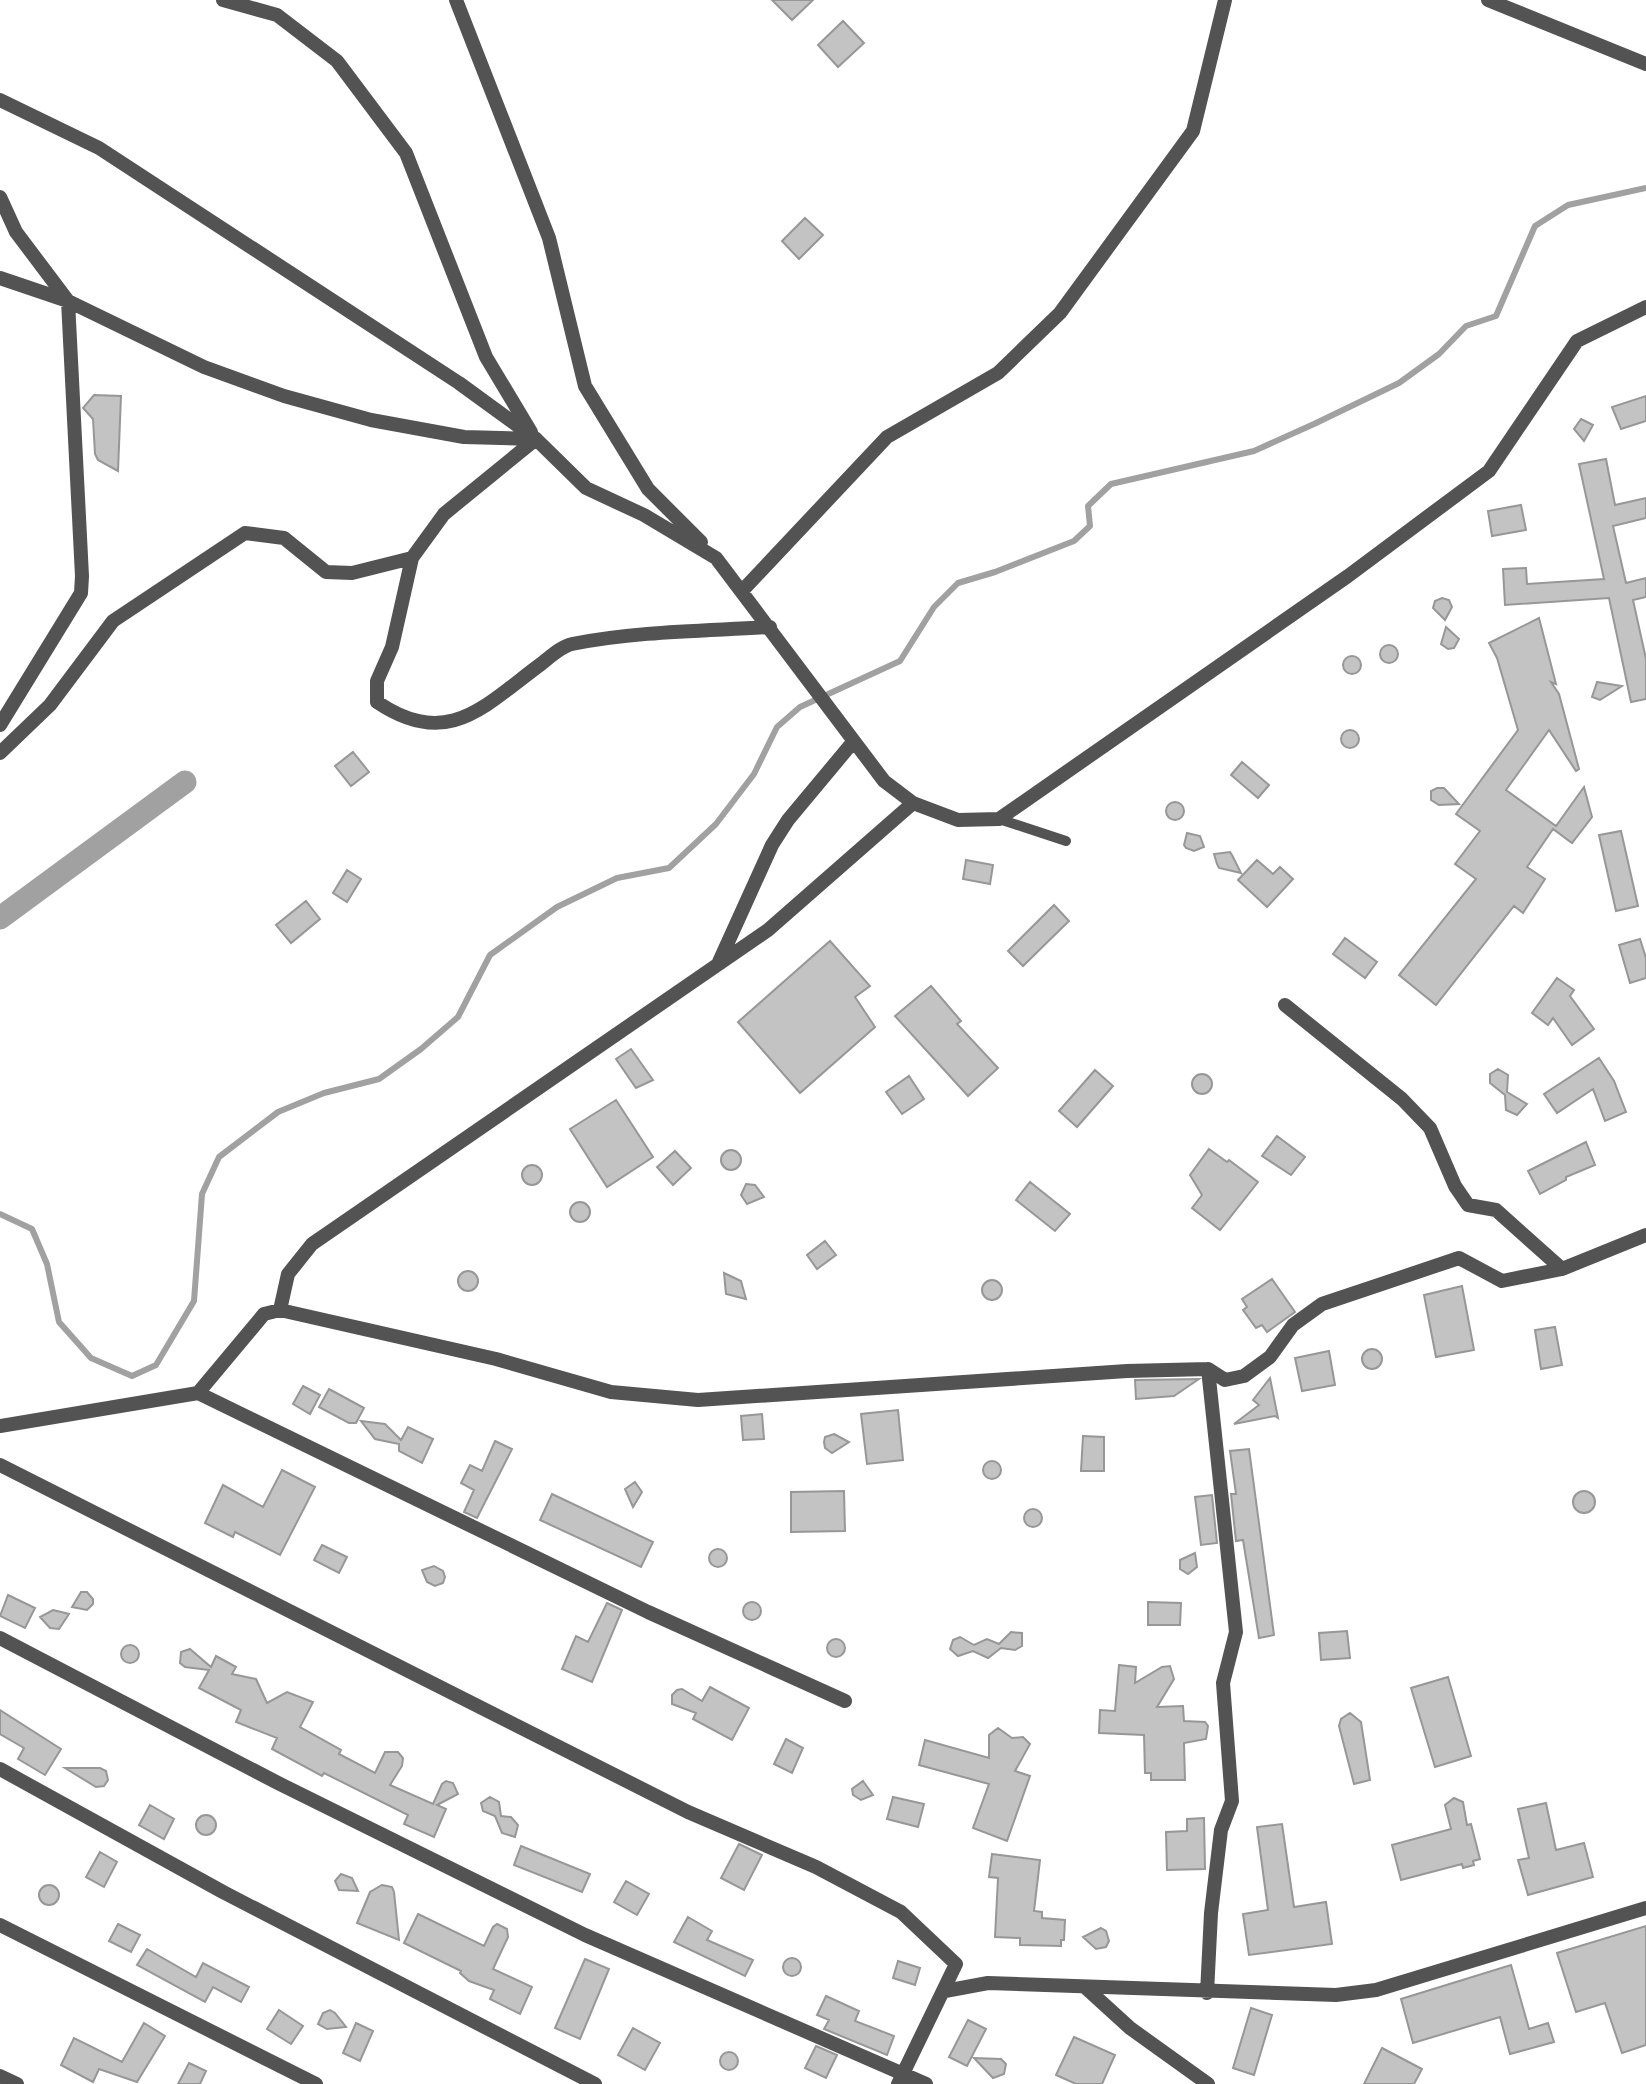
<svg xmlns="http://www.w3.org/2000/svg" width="1646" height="2084" font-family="'Work Sans',sans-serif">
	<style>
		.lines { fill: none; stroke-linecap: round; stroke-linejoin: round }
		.stream { stroke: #a1a1a1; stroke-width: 6 }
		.canal { stroke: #a1a1a1; stroke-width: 23 }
		.building { fill: #c3c3c3; stroke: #979797; stroke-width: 2 }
		.service { stroke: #535353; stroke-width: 10 }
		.minor { stroke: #535353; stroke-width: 14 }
	</style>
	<rect width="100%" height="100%" fill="#fff"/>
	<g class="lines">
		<path class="stream" d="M0,1214l32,15 15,35 12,58 32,36 41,18 24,-11 38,-64 8,-107 17,-37 59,-45 46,-19 55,-14 42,-30 37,-32 32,-62 67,-48 60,-29 52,-10 47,-44 38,-50 23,-47 23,-20 100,-46 34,-54 24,-24 37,-11 79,-31 16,-15 -2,-20 23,-22 143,-33 60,-27 85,-41 40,-29 27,-28 30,-10 39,-90 33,-21 78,-17"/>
		<path class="canal" d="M0,918l185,-136"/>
	</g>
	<path class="building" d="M772,0h41l-21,20z
		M843,21l21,22 -26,24 -20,-22z
		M805,218l18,17 -24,24 -17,-18z
		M94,395l27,1 -3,75 -20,-11 -3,-6 -2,-35 -10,-11z
		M1646,396v25l-25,8 -9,-22z
		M1581,419l12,6 -9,16 -10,-12z
		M1606,459l9,46 31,-7v20l-33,8 13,57 20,-5v19l-13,3 13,59v40l-15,3 -22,-104 -104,7 -2,-36 23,-1 1,16 77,-5 -25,-115z
		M1521,505l5,25 -34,6 -4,-25z
		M1442,598l7,2 3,7 -7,13 -12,-12 2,-7z
		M1539,618l17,66 -5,-2 8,12 20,75 -3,2 -27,-41 -43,60 50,36 28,-39 8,30 -20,26 -19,-14 -26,38 18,12 -22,34 -9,-7 -78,99 -37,-30 77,-96 -21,-15 25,-33 -24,-17 62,-84 -21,-72 -8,-15z
		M1446,627l13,12 -5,9 -6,1 -7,-5z
		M1380 654a9 9 0 1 1 18 0a9 9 0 1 1-18 0Z
		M1343 665a9 9 0 1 1 18 0a9 9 0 1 1-18 0Z
		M1597,682l25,4 -22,14 -8,-3z
		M1341 739a9 9 0 1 1 18 0a9 9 0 1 1-18 0Z
		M353,752l16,20 -18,14 -16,-20z
		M1242,762l27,23 -11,13 -27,-23z
		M1437,788h7l15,16 -20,1 -8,-5v-9z
		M1166 811a9 9 0 1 1 18 0a9 9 0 1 1-18 0Z
		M1621,831l17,75 -22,5 -17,-76z
		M1187,833l13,3 4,11 -10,4 -8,-3 -2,-3z
		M1230,852l2,3 9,18 -22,-5 -2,-4 -3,-10z
		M966,860l27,5 -3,19 -27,-5z
		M1257,860l16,14 7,-7 13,12 -26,28 -29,-27z
		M347,870l14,9 -14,23 -14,-9z
		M306,901l14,18 -29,24 -15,-18z
		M1054,905l15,16 -46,45 -15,-15z
		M1345,938l32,24 -12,16 -32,-24z
		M1640,939l6,19v20l-16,5 -11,-38z
		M830,941l40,45 -15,11 20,30 -75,66 -62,-71z
		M1557,978l17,12 -4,6 24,33 -22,16 -19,-27 -5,7 -16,-12z
		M931,986l30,35 -4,3 41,44 -30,28 -73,-80z
		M631,1049l22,31 -17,8 -20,-29z
		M1599,1058l15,23 12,31 -21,9 -12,-32 -36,24 -13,-19z
		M1498,1069l10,6 -1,17 20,12 -10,11 -11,-5 -1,-15 -15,-12v-9z
		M1095,1070l18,16 -36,41 -18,-16z
		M1192 1084a10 10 0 1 1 20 0a10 10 0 1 1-20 0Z
		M909,1076l15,23 -22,15 -16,-22z
		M616,1100l37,57 -46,30 -37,-58z
		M1277,1136l28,21 -14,18 -29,-19z
		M1586,1142l9,23 -29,12v3l-26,14 -12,-23z
		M1209,1149l18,13 2,-2 29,22 -38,48 -28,-22 10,-13 -12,-20z
		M721 1160a10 10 0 1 1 20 0a10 10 0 1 1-20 0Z
		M675,1151l16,17 -18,17 -16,-18z
		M522 1175a10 10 0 1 1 20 0a10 10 0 1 1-20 0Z
		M1030,1182l40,32 -15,17 -39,-31z
		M746,1184l9,1 9,12 -17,7 -6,-9z
		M570 1212a10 10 0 1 1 20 0a10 10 0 1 1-20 0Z
		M825,1241l11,14 -19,14 -10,-14z
		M458 1281a10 10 0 1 1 20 0a10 10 0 1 1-20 0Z
		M724,1273l17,8 5,18 -20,-5z
		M1272,1279l23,33 -28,20 -5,-7 -6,3 -13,-18 4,-3 -5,-8z
		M982 1290a10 10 0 1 1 20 0a10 10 0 1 1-20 0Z
		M1462,1286l12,64 -38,7 -12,-62z
		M1555,1327l7,38 -21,4 -6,-39z
		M1362 1359a10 10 0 1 1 20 0a10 10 0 1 1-20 0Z
		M1329,1351l6,34 -33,6 -7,-33z
		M1270,1378l8,40 -3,-2 -41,8 25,-19 -6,-5z
		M1199,1379l-25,17 -38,3 -1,-19z
		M303,1386l17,9 -10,19 -17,-10z
		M329,1389l35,19 -8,15h-7l-30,-16z
		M898,1410l5,50 -36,4 -6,-50z
		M762,1414l2,25 -21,1 -2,-24z
		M361,1421l24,3 16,16 7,-13 25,12 -11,24 -23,-12v-7l-24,-5z
		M834,1434l15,8 -17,11 -7,-5 -1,-6 1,-5z
		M1083,1436l21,1v34h-23z
		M495,1441l17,8 -35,69 -13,-6 10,-22 -13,-7 9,-18 12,6z
		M1249,1449l25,186 -15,3 -16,-98 -7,1 -5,-47h5l-6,-43z
		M983 1470a9 9 0 1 1 18 0a9 9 0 1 1-18 0Z
		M282,1470l33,17 -35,68 -45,-23 -2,5 -28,-14 18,-38 40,22z
		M635,1482l7,10 -9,15 -8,-18z
		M1573 1502a11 11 0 1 1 22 0a11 11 0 1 1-22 0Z
		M844,1491l1,40 -54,1v-40z
		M552,1494l101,48 -12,25 -101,-47z
		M1212,1495l5,48 -16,2 -6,-48z
		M1024 1518a9 9 0 1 1 18 0a9 9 0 1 1-18 0Z
		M322,1545l25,12 -8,16 -25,-13z
		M709 1558a9 9 0 1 1 18 0a9 9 0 1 1-18 0Z
		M1195,1553l2,14 -9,7 -8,-5v-9z
		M434,1566l9,5 2,6 -2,6 -8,3 -8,-4 -5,-12z
		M81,1592h6l6,7v5l-6,6 -15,-3z
		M8,1595l27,13 -10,20 -25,-12z
		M743 1611a9 9 0 1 1 18 0a9 9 0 1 1-18 0Z
		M1148,1602l33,1 -1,22h-32z
		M607,1603l15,7 -30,72 -30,-13 14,-33 12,6z
		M53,1610l16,4 -10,15 -9,-1 -10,-11z
		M1347,1631l3,27 -29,2 -2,-27z
		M1011,1632l11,1v13l-7,4 -14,-2 -13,10 -15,-7 -15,5 -8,-7 3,-9 7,-3 14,8 13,-6 12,5z
		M827 1648a9 9 0 1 1 18 0a9 9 0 1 1-18 0Z
		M121 1654a9 9 0 1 1 18 0a9 9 0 1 1-18 0Z
		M190,1649l21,18 5,-11 20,11 -4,7 24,5 11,24 20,-11 26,10 -13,25 41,23 -2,4 36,19 10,-21h13l5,6 -1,8 -12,19 43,19 9,-20 4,-3 7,2 5,11 -21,11 9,4 -12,28 -30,-13 4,-9 -84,-42 -2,3 -50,-27 5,-11 -41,-16 5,-12 -42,-22 10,-18 -24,-3 -5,-4 1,-11z
		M1119,1665l17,2 -1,16 27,-16 8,-1 4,13 -17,28 26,-1 1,15 21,1 3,4 -2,13 -22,4 1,37h-34v-7h-6l-1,-38 -45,-2 1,-23 15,1z
		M1448,1677l23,79 -36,11 -24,-79z
		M710,1687l39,21 -17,32 -39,-21 3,-6 -24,-9v-9l5,-5 5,-1 20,12z
		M0,1710l61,39 -16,26 -27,-16 6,-11 -24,-14z
		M1350,1713l11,9 9,58 -16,4 -15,-58 2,-7z
		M998,1728l14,10 11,-1 7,7 -15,27 15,5 -23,65 -34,-13 16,-44 -70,-19 6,-25 64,18v-23z
		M786,1739l17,9 -11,25 -18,-9z
		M65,1768h35l6,3 2,9 -4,6 -8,1z
		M863,1781l10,14 -12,5 -8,-5 -1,-6z
		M490,1797l9,5 2,14 10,1 7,8 -3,12 -13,-4 -7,-17 -12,-5 -2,-8z
		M893,1797l31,7 -6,23 -31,-8z
		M1454,1798l9,4 4,23 4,-1 9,35 -7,2 1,4 -11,3 -1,-4 -61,16 -9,-35 59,-16 -6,-24z
		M1546,1803l10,47 28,-7 9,34 -65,18 -10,-35 11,-2 -11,-49z
		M150,1805l24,14 -10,20 -25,-14z
		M196 1825a10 10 0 1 1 20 0a10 10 0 1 1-20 0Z
		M1204,1818l1,51 -38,1 -1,-38 21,-1v-12z
		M1282,1824l12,83 32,-5 6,42 -83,11 -6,-41 25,-4 -11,-83z
		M739,1844l23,11 -18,35 -23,-12z
		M521,1846l69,28 -8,18 -68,-27z
		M100,1852l17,10 -13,25 -18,-10z
		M992,1854l48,6 -6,51 8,1v6l23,2 -1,20h-3v6l-41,-1v-7l-25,-1 3,-59 -9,-1z
		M341,1874l11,4 6,13 -19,-1 -4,-9z
		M626,1881l23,13 -12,21 -23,-13z
		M39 1895a10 10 0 1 1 20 0a10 10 0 1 1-20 0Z
		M382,1885l10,2 2,5 5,48 -42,-17 13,-31z
		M418,1914l66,32 9,-19 4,-3 10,5 1,8 -15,32 39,18 -12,27 -30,-15 4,-9 -25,-9 -9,-8 1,-2 -57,-28z
		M688,1917l24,14 -5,9 46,20 -8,16 -71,-34z
		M118,1924l22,11 -9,17 -22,-11z
		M1646,1926v119l-24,8 -17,-50 -29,9 -19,-59z
		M1101,1928l5,3 3,10 -3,6 -10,2 -13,-12z
		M147,1949l49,28 7,-14 46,24 -8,15 -28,-15 -8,15 -68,-37z
		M783 1967a9 9 0 1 1 18 0a9 9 0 1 1-18 0Z
		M585,1959l24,10 -29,70 -25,-11z
		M898,1961l22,7 -5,17 -22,-7z
		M1511,1965l18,64 19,-6 6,19 -44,12 -10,-37 -87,26 -12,-44z
		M826,1996l33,15 -4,10 39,15 -7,19 -63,-26 5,-9 -12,-5z
		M1251,2008l21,7 -18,60 -21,-7z
		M279,2010l24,16 -12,18 -24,-15z
		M330,2010l5,3 11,14 -19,2 -9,-5 5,-11z
		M968,2020l18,9 -19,37 -18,-9z
		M144,2023l21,13 -28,46 -38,-13 -6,13 -32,-17 13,-27 48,24z
		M356,2023l17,8 -13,30 -17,-8z
		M633,2028l27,15 -15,27 -27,-15z
		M1074,2037l41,18 -13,29h-26l-20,-9z
		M816,2046l21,9 -11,23 -21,-10z
		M1382,2048l40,21 -8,15h-50z
		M720 2061a9 9 0 1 1 18 0a9 9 0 1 1-18 0Z
		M974,2058l27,1 5,5 -2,10 -11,4z
		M189,2063l17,8 -6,13h-22z"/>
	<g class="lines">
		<path class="service" d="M999,819l67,22"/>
		<path class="minor" d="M223,0l54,15 60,46 69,92 80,204 45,75
			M456,0l93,238 36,148 63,103 53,53
			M1488,0l158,64
			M0,100l99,48 360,235 77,56 50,49 58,27 72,43 168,223 29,22 45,17 41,-1 349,-243 141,-105 88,-130 69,-34
			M0,197l16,35 52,69 14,275 -1,17 -81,132
			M0,278l68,23 136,66 80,29 87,24 93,17 72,2
			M536,439l-92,75 -32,44 -20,89 -15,34v21c71,48 107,4 164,-38 9,-7 21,-18 31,-20 65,-13 133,-13 198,-17
			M742,591l145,-154 111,-64 62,-60 133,-182 32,-131
			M0,753l50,-48 63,-84 132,-88 39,5 42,34 26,1 60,-15
			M719,962l53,-117 16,-25 65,-78
			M1285,1005l117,94 28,29 25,58 13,19 28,5 66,59 84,-34
			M280,1310l8,-36 24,-30 456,-314 145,-127
			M198,1393l450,219 197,89
			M0,1426l198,-33 66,-79 16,-4 216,49 115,33 87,8 429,-29 81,-2 17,11 19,-4 26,-19 23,-32 29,-21 137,-46 43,23 60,-12
			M0,1465l688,347 128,55 85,45 55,52 -58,120
			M0,1638l278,145 307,152 341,149
			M0,1769l223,123 372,192
			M0,1925l316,159
			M1085,1987l45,41 78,56
			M945,1991l43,-8 348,12 40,-5 270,-82
			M1207,1993l4,-80 10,-83 11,-29 -9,-118 13,-51 -28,-263
			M0,2076l17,8"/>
	</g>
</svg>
